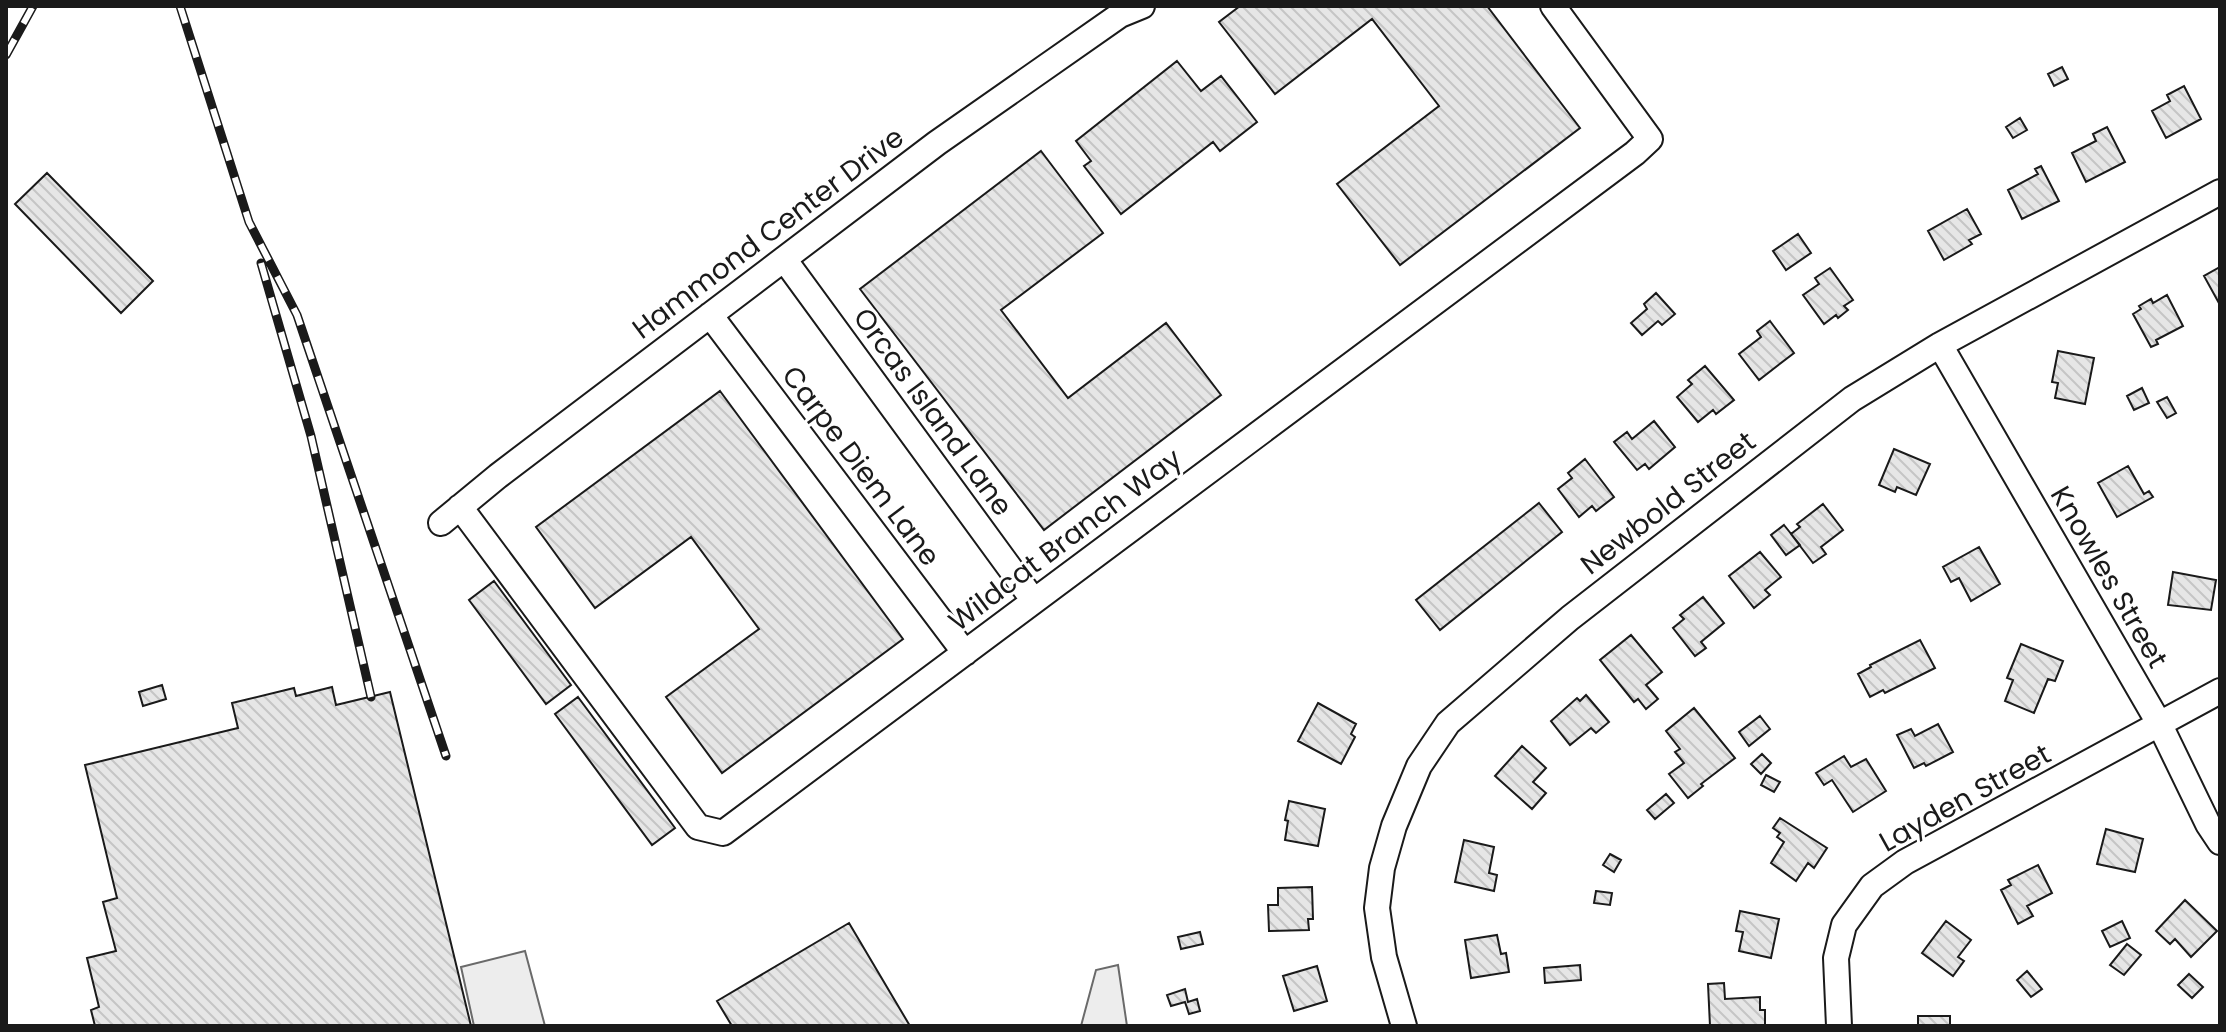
<svg xmlns="http://www.w3.org/2000/svg" width="2226" height="1032" font-family="Poppins,sans-serif">
	<style>
		.parking { fill: #ededed; stroke: #6a6a6a; stroke-width: 2 }
		.building { fill: url(#building-back-hatch); stroke: #1a1a1a; stroke-width: 2 }
		.lines { fill: none; stroke-linecap: round; stroke-linejoin: round }
		.minor-casing { stroke: #1a1a1a; stroke-width: 28 }
		.minor { stroke: #fff; stroke-width: 24 }
		.rail-casing { stroke: #1a1a1a; stroke-width: 9 }
		.rail { stroke: #fff; stroke-width: 6; stroke-dasharray: 18; stroke-linecap: butt }
		.labels { text-anchor: middle; dominant-baseline: central; stroke-width: 6; stroke-linejoin: round; paint-order: stroke }
		.street-label { font-size: 28px; fill: #1a1a1a; stroke: #fff }
	</style>
	<defs>
		<pattern id="building-back-hatch" width="6" height="6" patternUnits="userSpaceOnUse" patternTransform="scale(2)"><rect width="6" height="6" fill="#e6e6e6"/><path d="M-1 5l2 2M0 0l6 6M5-1l2 2" fill="none" stroke="#c5c5c5"/></pattern>
	</defs>
	<rect width="100%" height="100%" fill="#fff"/>
	<path class="parking" d="M525,951l20,75h-71l-13,-59z
		M1118,965l9,61h-46l15,-56z"/>
	<path class="building" d="M1240,6h247l93,122 -180,137 -63,-81 102,-78 -67,-87 -97,75 -56,-72z
		M1177,61l24,30 20,-15 36,46 -37,29 -7,-9 -92,72 -37,-48 7,-5 -15,-20z
		M2062,67l6,12 -14,7 -6,-12z
		M2184,86l17,33 -35,19 -14,-27 18,-10 -3,-6z
		M2020,118l7,12 -14,8 -7,-11z
		M2107,127l18,35 -39,20 -14,-29 24,-12 -3,-7z
		M1041,151l62,82 -102,77 67,88 98,-75 55,72 -177,135 -184,-241z
		M2041,166l18,35 -37,18 -14,-29 30,-16 -3,-5z
		M47,173l106,108 -32,32 -106,-109z
		M1967,209l14,25 -12,6 3,4 -28,16 -16,-29z
		M1798,234l13,19 -25,17 -13,-19z
		M2220,267v38l-16,-29z
		M1830,268l23,32 -9,6 4,4 -10,8 -2,-3 -12,9 -21,-29 16,-11 -4,-6z
		M1656,293l19,21 -13,11 -4,-4 -16,14 -11,-12 16,-14 -3,-5z
		M2167,295l16,31 -27,14 2,4 -7,3 -18,-33 8,-5 -2,-3 12,-7 2,4z
		M1770,321l24,32 -35,27 -20,-26 22,-17 -4,-6z
		M2058,351l36,7 -9,46 -30,-6 3,-15 -6,-1z
		M1705,366l29,34 -18,14 -3,-4 -15,12 -21,-25 15,-13 -4,-4z
		M2142,388l7,15 -15,7 -7,-14z
		M720,391l183,248 -181,134 -56,-76 93,-68 -68,-92 -96,71 -59,-81z
		M2167,397l9,16 -9,5 -10,-16z
		M1654,421l21,26 -26,22 -4,-5 -8,6 -23,-28 13,-10 5,7z
		M1894,449l36,15 -14,31 -19,-8 -2,5 -16,-7z
		M1585,459l29,38 -18,14 -4,-5 -13,11 -21,-28 14,-11 -4,-5z
		M2128,466l16,28 5,-3 4,6 -36,20 -19,-34z
		M1539,503l23,29 -122,98 -24,-30z
		M1823,504l20,26 -22,17 5,7 -13,9 -22,-29 9,-7 -3,-3z
		M1784,525l16,20 -14,10 -15,-20z
		M1979,547l21,37 -29,17 -12,-23 -8,4 -8,-15z
		M1760,552l21,25 -16,13 5,5 -16,13 -25,-32z
		M2173,572l43,8 -5,30 -43,-5z
		M494,581l77,104 -25,19 -77,-104z
		M1703,597l21,26 -23,19 5,6 -11,8 -22,-28 11,-9 -4,-4z
		M1631,635l31,37 -16,13 12,14 -12,10 -8,-10 -4,3 -34,-42z
		M1920,640l15,28 -50,25 -2,-3 -13,7 -12,-23 13,-7 -1,-2z
		M2021,644l42,17 -8,20 -7,-2 -14,34 -29,-12 8,-21 -6,-2z
		M162,685l4,14 -23,7 -4,-14z
		M332,687l4,18 54,-13 81,334h-376l-4,-16 8,-3 -12,-49 29,-7 -13,-49 14,-4 -32,-133 153,-37 -6,-25 62,-15 2,8z
		M1586,695l23,27 -13,11 -5,-5 -21,17 -19,-24 26,-23 3,3z
		M578,697l97,131 -23,17 -97,-131z
		M1318,703l38,21 -5,10 4,3 -14,27 -43,-23z
		M1694,708l41,50 -34,26 2,2 -15,12 -19,-24 15,-11 -9,-11 5,-3 -14,-18z
		M1760,716l10,13 -21,17 -10,-14z
		M1938,724l15,28 -27,14 -2,-3 -10,5 -17,-33 14,-6 4,7z
		M1522,746l24,22 -13,14 13,11 -14,16 -37,-33z
		M1762,754l9,9 -10,11 -10,-10z
		M1844,756l7,11 15,-8 20,32 -33,21 -21,-32 -8,5 -8,-12z
		M1766,775l14,7 -6,10 -13,-7z
		M1666,794l8,9 -19,16 -8,-9z
		M1289,801l36,8 -7,37 -33,-6 3,-19 -3,-1z
		M1780,818l47,30 -13,20 -6,-5 -12,18 -25,-18 13,-21 -7,-5 3,-4 -7,-5z
		M2106,829l37,10 -8,33 -38,-8z
		M1464,840l30,7 -5,26 8,2 -3,16 -39,-9z
		M1610,854l11,6 -7,12 -11,-7z
		M2038,865l14,28 -25,13 6,10 -15,8 -17,-34 10,-5 -3,-5z
		M1312,887l1,32h-5l1,11 -40,1 -1,-26h10v-17z
		M1596,891l16,2 -2,12 -16,-2z
		M2185,900l32,31 -26,26 -16,-18 -5,5 -14,-13z
		M1740,911l39,8 -8,39 -32,-7 4,-19 -7,-1z
		M1946,921l25,19 -13,17 6,4 -11,15 -31,-23z
		M2122,921l8,17 -20,9 -8,-16z
		M849,923l61,103h-178l-15,-25z
		M1200,932l3,12 -22,5 -3,-12z
		M1497,935l4,19 5,-1 3,19 -38,6 -6,-38z
		M2127,944l14,11 -17,20 -14,-10z
		M1580,965l1,15 -36,3 -1,-15z
		M1317,966l10,35 -33,10 -11,-35z
		M2027,971l15,18 -11,8 -14,-17z
		M2189,974l14,13 -11,11 -14,-13z
		M1724,983l1,16 35,-2v13h5v16h-55l-2,-42z
		M1185,989l3,13 9,-3 3,12 -11,3 -4,-12 -14,4 -4,-11z
		M1918,1016h32v10h-32z"/>
	<g class="lines">
		<g class="minor-casing">
			<path id="minor" d="M784,259l250,342
				M710,315l255,338
				M1940,345l220,380 48,99 12,18
				M460,507l238,320 25,6 912,-680 15,-14 -97,-133
				M441,523l57,-47 439,-333 183,-128 22,-9
				M1404,1026l-20,-69 -7,-49 5,-40 12,-42 25,-60 29,-43 122,-105 282,-219 88,-54 280,-153
				M1839,1026l-3,-68 8,-33 28,-39 33,-24 315,-171"/>
		</g>
		<use href="#minor" class="minor"/>
		<g class="rail-casing">
			<path id="rail" d="M180,6l69,216 48,93 149,441
				M6,55l27,-49
				M261,263l50,173 60,261"/>
		</g>
		<use href="#rail" class="rail"/>
	</g>
	<g class="labels">
		<g class="street-label">
			<text transform="translate(768 233) rotate(-37)">Hammond Center Drive</text>
			<text transform="translate(933 412) rotate(54)">Orcas Island Lane</text>
			<text transform="translate(861 466) rotate(53)">Carpe Diem Lane</text>
			<text transform="translate(1668 503) rotate(-38)">Newbold Street</text>
			<text transform="translate(1065 540) rotate(-37)">Wildcat Branch Way</text>
			<text transform="translate(2109 577) rotate(60)">Knowles Street</text>
			<text transform="translate(1965 798) rotate(-29)">Layden Street</text>
		</g>
	</g>
	<rect width="2226" height="1032" fill="none" stroke="#1a1a1a" stroke-width="16"/>
</svg>
